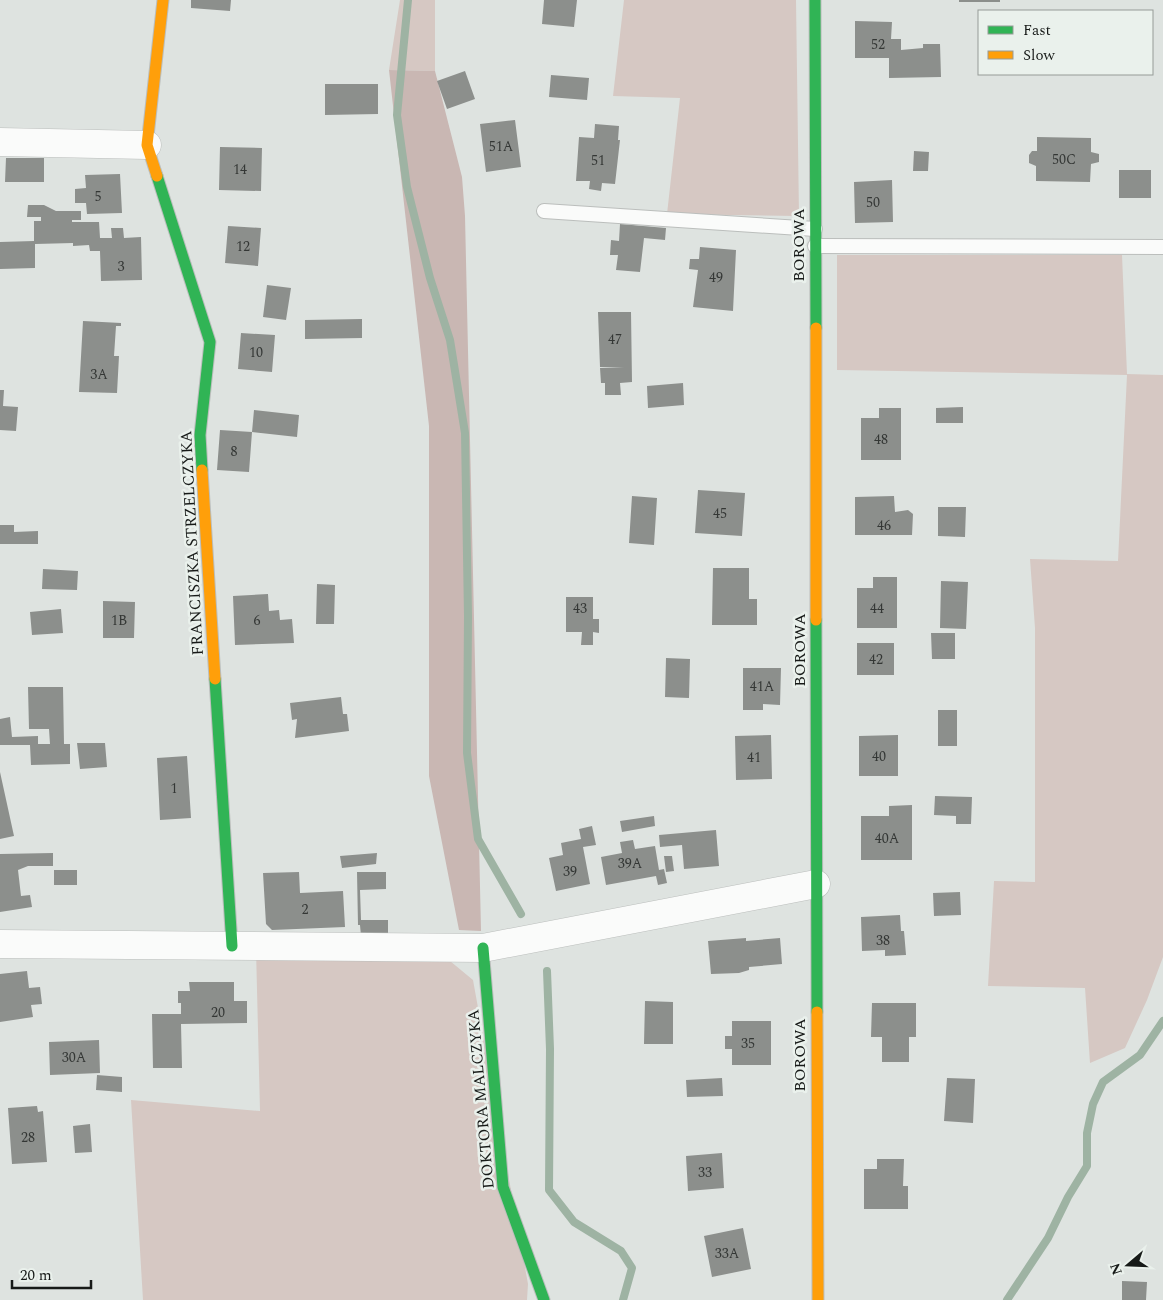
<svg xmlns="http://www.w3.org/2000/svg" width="1163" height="1300" font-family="Spectral,serif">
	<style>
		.green { fill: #d6c8c3 }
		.forest { fill: #c9b7b3 }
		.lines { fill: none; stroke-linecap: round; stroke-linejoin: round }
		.stream { stroke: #9eb3a3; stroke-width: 8 }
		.building { fill: #8c8f8c }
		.lane-casing { stroke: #bbbebc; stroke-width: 16 }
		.street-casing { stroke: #bbbebc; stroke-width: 29 }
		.fast-casing { stroke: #bbbebc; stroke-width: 13 }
		.slow-casing { stroke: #bbbebc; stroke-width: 13 }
		.lane { stroke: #fafbfa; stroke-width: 14 }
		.street { stroke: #fafbfa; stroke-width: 28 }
		.fast { stroke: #30b455; stroke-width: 11 }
		.slow { stroke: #ff9f0a; stroke-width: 11 }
		.labels { text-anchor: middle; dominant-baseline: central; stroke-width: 5; stroke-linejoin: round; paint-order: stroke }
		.number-label { font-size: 14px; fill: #343735 }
		.street-label { font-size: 16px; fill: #171a18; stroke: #eaf1ec }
	</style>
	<rect width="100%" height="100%" fill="#dee3e0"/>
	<path class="green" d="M400,0h35v71l-46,-1z
		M624,0h172l3,216 -132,-2 13,-116 -67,-2z
		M837,255h285l5,119 36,1v582l-16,43 -22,48 -35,15 -5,-75 -97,-2 6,-105 41,1v-254l-5,-69 88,2 9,-186 -290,-5z
		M256,949l194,12 23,19 55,304 -1,16h-384l-12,-200 129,11z"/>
	<path class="forest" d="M389,70l46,1 27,106 3,39 16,715 -22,-1 -30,-154v-350z"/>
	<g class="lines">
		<path class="stream" d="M408,0l-11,115 10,72 23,91 20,62 15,93 3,183 -1,137 11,86 43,75
			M547,971l3,78 -1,141 25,32 47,29 11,17 -9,32
			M1007,1300l41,-62 20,-41 19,-31v-33l6,-29 10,-22 37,-27 23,-34"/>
	</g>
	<path class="building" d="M191,0h40l-1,11 -39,-3z
		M544,0h33l-3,27 -32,-3z
		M959,0h41v2h-41z
		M855,21l37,1 -1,17h10v11l22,-2v-4h17l1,33 -52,1v-20h-34z
		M465,71l10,28 -28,10 -10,-28z
		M551,75l38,3 -2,22 -38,-3z
		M325,84h53v30l-53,1z
		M515,120l6,47 -35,5 -6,-48z
		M595,124l24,2 -1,14h2l-5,44 -13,-1 -1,8 -12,-2 1,-8h-14l3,-44 15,1z
		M1037,137l54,1v14l8,2v8l-8,2 -1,18 -54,-1v-15l-7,-3v-8l3,-4h5z
		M220,147l42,1 -1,43 -42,-1z
		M914,151l15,1 -1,19h-15z
		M6,158h38v24h-39z
		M1119,170h32v28h-32z
		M120,174l2,39 -35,1 -1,-11h-11v-14l11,-1 -1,-13z
		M892,180l1,42 -38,1 -1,-41z
		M28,205h16l12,6h25v9h-9v2h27l1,16h12l-1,-10h12l1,10 17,-1 1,43 -41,1 -1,-30h-10l-1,-6 -16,1v-3l-38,1v24l-35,1v-27l34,-1v-20h7v-4h-14z
		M620,224l46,4 -1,12 -21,-2 -4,34 -24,-2 2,-15h-8l1,-15 8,1z
		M228,226l33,2 -3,38 -33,-3z
		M700,247l36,3 -3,61 -40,-4 5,-37 -9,-1 1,-10h9z
		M267,285l24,3 -5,32 -23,-3z
		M598,312h33l1,70 -12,1 1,12h-16v-12h-4l-1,-15 24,-1h-24z
		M362,319v19l-57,1v-19z
		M83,321l38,2v3h-5l-2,30h5l-2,37 -38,-1z
		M241,333l34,2 -3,37 -34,-3z
		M683,383l1,22 -36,3 -1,-22z
		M0,390h4l-1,16 15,1 -2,24 -16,-1z
		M963,407v16h-27v-15z
		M879,408h22v52h-40v-42h18z
		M254,410l45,5 -2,22 -45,-5z
		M220,430l32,2 -3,40 -32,-2z
		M698,490l47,3 -3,43 -47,-3z
		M632,496l25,2 -3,47 -25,-2z
		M894,496l1,16 13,-2 5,4 -1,21h-57v-38z
		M938,507h28l-1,30 -27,-1z
		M0,525h14v7l24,-1v13h-38z
		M713,568h36v31h8v26h-45z
		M43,569l35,2 -1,19 -35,-1z
		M873,577h24v51h-40v-40h16z
		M941,581l27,1 -2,47 -26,-1z
		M317,584l18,1 -1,39h-18z
		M268,594l1,17 10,-1 1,10 12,-1 2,24 -59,2 -2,-49z
		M566,597h27v22h6v14l-6,-1v13h-12l1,-13h-16z
		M103,601l32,1 -1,36h-31z
		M61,609l2,24 -31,2 -2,-23z
		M931,633h24v26h-23z
		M857,643h37v32h-37z
		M666,658l24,1 -1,39 -24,-1z
		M743,668h38l-1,37 -17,-1v6h-20z
		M28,687h35l1,57h6v20l-39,1 -1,-20h-30v-26l10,-2 2,20 26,-1v8h12l-1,-15h-20z
		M341,697l2,17h4l2,17 -54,7 2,-19 -5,1 -2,-17z
		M938,710h19v36h-19z
		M771,735l1,44 -36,1 -1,-44z
		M898,735v41h-39v-40z
		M77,743h28l2,24 -27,2z
		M187,756l4,62 -31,2 -3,-62z
		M0,772l14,64 -14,3z
		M935,796l37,1 -1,27h-15v-8l-22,-1z
		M912,805v55h-51v-44h28v-10z
		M654,816l1,10 -33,6 -2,-11z
		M592,826l4,19 -13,2 7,37 -34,7 -7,-33 14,-3 -2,-12 20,-4 -2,-10z
		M716,830l3,36 -35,3 -2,-24 -22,2 -1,-12z
		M633,840l2,9 20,-3 4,24 5,-1 3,14 -9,2 -2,-9 -50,9 -5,-28 21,-4 -2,-11z
		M53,853v13h-25l-10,4 3,26 9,-1 2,12 -32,5v-58z
		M377,853l-1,11 -34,4 -2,-12z
		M664,856h8l2,15 -8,1z
		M54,870h23v15h-23z
		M299,872l1,21 43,-2 2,36 -73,3 -6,-6 -3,-51z
		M357,872h29v17l-26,1 1,30h27v16h-27l-1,-11h-2z
		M960,892l1,23 -27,1 -1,-23z
		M900,915l1,16h3l2,24 -21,1v-6l-23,1 -1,-34z
		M746,938v3l34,-3 2,26 -33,3v3l-10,3 -28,1 -3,-33z
		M27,971l2,17 11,-1 2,17 -11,1 2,12 -33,5v-48z
		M189,982h45v19h13v22l-66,1 1,44h-29l-1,-54h29v-11h-3v-12h12z
		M645,1001l28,1v42h-29z
		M872,1003h44v34h-7v25h-27v-25h-11z
		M732,1021h39v44h-39v-16h-7v-13h7z
		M99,1040l1,33 -50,2 -1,-33z
		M97,1075l25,2v15l-26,-2z
		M722,1078l1,18 -36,1 -1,-17z
		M947,1078l28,1 -2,44 -29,-2z
		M37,1106l1,6 5,-1 4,51 -35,2 -4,-56z
		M90,1124l2,28 -17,1 -2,-27z
		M722,1153l2,35 -36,3 -2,-35z
		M877,1159h27l-1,27h5v23h-44v-40h13z
		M743,1228l8,41 -39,8 -8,-41z
		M1122,1281l25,1 -1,18h-24z"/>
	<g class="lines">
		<g class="lane-casing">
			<path id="lane" d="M544,211l271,18
				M815,246l348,1"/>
		</g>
		<g class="street-casing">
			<path id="street" d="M0,142l147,3
				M0,944l483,4 333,-64"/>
		</g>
		<g class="fast-casing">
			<path id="fast" d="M815,0l1,328
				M157,176l53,166 -10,93 2,35
				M816,620l1,392
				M215,679l17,267
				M483,948l20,239 41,113"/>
		</g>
		<g class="slow-casing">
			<path id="slow" d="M157,176l-10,-31 16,-145
				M816,328v292
				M202,470l13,209
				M817,1012l1,288"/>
		</g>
		<use href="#lane" class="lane"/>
		<use href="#street" class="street"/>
		<use href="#fast" class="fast"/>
		<use href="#slow" class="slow"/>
	</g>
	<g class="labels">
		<g class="number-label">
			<text x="878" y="44">52</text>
			<text x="501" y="146">51A</text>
			<text x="1064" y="159">50C</text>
			<text x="598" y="160">51</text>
			<text x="240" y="169">14</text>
			<text x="98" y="196">5</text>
			<text x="873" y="202">50</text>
			<text x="243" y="246">12</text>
			<text x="121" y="266">3</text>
			<text x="716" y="277">49</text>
			<text x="615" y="339">47</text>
			<text x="256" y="352">10</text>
			<text x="99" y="374">3A</text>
			<text x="881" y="439">48</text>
			<text x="234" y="451">8</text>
			<text x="720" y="513">45</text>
			<text x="884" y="525">46</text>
			<text x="580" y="608">43</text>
			<text x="877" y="608">44</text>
			<text x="119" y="620">1B</text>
			<text x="257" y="620">6</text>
			<text x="876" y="659">42</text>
			<text x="762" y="686">41A</text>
			<text x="879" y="756">40</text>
			<text x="754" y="757">41</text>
			<text x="174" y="788">1</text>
			<text x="887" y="838">40A</text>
			<text x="630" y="863">39A</text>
			<text x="570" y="871">39</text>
			<text x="305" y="909">2</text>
			<text x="883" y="940">38</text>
			<text x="218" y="1012">20</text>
			<text x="748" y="1043">35</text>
			<text x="74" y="1057">30A</text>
			<text x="28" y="1137">28</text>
			<text x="705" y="1172">33</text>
			<text x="727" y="1253">33A</text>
		</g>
		<g class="street-label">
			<text transform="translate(799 245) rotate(-90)">BOROWA</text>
			<text transform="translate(192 543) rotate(-93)">FRANCISZKA STRZELCZYKA</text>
			<text transform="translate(800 650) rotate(-90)">BOROWA</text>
			<text transform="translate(800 1055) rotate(-90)">BOROWA</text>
			<text transform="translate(481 1099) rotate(-95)">DOKTORA MALCZYKA</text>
		</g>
	</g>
	<rect x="978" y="10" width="175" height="65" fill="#eaf1ec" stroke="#969b97"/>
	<rect x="988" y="26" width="25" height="8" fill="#30b455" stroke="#969b97"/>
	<text x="1023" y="35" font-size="15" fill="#171a18">Fast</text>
	<rect x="988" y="51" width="25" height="8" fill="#ff9f0a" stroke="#969b97"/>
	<text x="1023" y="60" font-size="15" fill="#171a18">Slow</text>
	<g transform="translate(1128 1265) rotate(251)" stroke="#eaf1ec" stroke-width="4" paint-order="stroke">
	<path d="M0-4L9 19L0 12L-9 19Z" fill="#171a18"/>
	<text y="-8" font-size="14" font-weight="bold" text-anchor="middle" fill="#171a18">N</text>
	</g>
	<path d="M12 1280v8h79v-8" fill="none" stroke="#171a18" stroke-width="2.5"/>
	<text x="20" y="1280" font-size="15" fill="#171a18" stroke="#eaf1ec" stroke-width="4" paint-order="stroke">20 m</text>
</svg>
